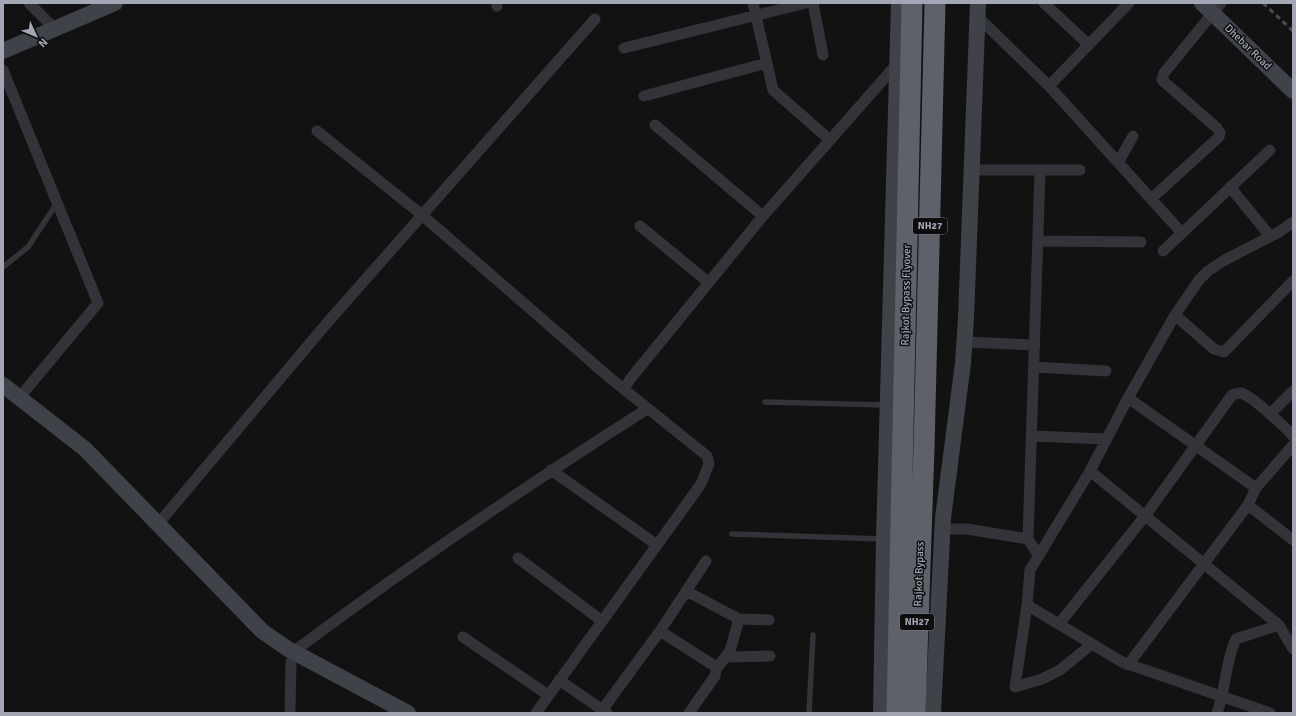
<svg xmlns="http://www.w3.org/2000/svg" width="1296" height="716" font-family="Signika,sans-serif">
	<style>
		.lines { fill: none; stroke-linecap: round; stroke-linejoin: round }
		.lane { stroke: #333339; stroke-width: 5.5 }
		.street { stroke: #333339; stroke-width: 11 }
		.secondary { stroke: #404249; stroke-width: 16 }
		.highway { stroke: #5e606a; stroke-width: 21 }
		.rail { stroke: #494b52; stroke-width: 3; stroke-dasharray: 5 4; stroke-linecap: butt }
		.labels { text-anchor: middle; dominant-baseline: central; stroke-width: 3; stroke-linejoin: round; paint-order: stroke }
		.shield { fill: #0d0d0e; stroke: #757883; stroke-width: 1 }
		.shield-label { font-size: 10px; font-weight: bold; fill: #a2a6b5 }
		.street-label { font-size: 11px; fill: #a2a6b5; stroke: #0d0d0e }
	</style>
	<rect width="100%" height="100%" fill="#121213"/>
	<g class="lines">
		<path class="lane" d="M3,267l25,-20 29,-44
			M765,402l121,3
			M732,534l152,5
			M809,713l4,-78"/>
		<path class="street" d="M29,3l25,25
			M496,3l1,3
			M753,3l20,87 57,50
			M813,3l10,52
			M1044,3l45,42
			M977,16l72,70 132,146
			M624,48l182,-45
			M3,70l95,233 -79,95
			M1049,86l80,-83
			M644,96l123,-33
			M655,125l108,91
			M317,131l105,84 188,163 97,78 2,8 -8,20 -165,229
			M1119,161l14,-25
			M973,170h107
			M1230,187l40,49
			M1152,198l67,-61 1,-4 -3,-5 -55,-48 2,-7 57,-70
			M640,226l68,56
			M1038,241l103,1
			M1163,251l107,-101
			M1175,315l39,34 10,3 69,-71
			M964,342l71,3
			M1034,367l72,4
			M624,389l7,-11 132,-162 134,-152
			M1128,398l128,90
			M1270,414l23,-23
			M1032,436l75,3
			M551,470l106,75
			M1090,471l189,154 14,24
			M1248,505l45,35
			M158,524l169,-201 268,-304
			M942,529h25l61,10
			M1039,556l-11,-17 12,-368
			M518,558l84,63
			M686,591l53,28 30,1
			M1027,605l95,57 148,51
			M1059,624l86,-108 87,-121c3,-1 7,-2 9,-2 10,2 45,35 52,43
			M660,631l53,34 3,4 -1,7 -26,37
			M463,637l85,58
			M1092,644l-32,26 -18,9 -27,8 12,-82 3,-35 60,-99 38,-73 47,-83 24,-35 9,-9 15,-10 56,-29 14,-10
			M293,652c115,-86 233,-166 354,-243
			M727,657l43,-1
			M1128,665l120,-160 8,-17 37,-43
			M716,669l14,-18 9,-32
			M559,680l48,33
			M290,713l1,-51
			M600,713l60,-82 46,-70
			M1217,713c9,-24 8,-51 19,-74l43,-14"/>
		<path class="secondary" d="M1202,3l91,88
			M3,51l112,-48
			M3,385l82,64 177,182 26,18 120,64
			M881,713l3,-174 15,-536
			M933,713l10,-195 20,-155 3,-45 12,-315"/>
		<path class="highway" d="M897,713l15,-710
			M915,713l9,-265 11,-445"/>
		<path class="rail" d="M1263,3l30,28"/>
	</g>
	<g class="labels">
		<g class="shield">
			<rect x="913" y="218" width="34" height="16" rx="3"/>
			<rect x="900" y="614" width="34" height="16" rx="3"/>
		</g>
		<g class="shield-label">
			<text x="930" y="226">NH27</text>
			<text x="917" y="622">NH27</text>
		</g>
		<g class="street-label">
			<text transform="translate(1248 47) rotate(44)">Dhebar Road</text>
			<text transform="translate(906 295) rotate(-89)">Rajkot Bypass Flyover</text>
			<text transform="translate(919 574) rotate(-88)">Rajkot Bypass</text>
		</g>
	</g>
	<rect width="1296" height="716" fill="none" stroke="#a2a6b5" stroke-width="8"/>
	<g transform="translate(36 36) rotate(134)" stroke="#0d0d0e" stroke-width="3" paint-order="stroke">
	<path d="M0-3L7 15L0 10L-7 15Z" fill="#a2a6b5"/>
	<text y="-6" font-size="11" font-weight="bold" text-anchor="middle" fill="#a2a6b5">N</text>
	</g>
</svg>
